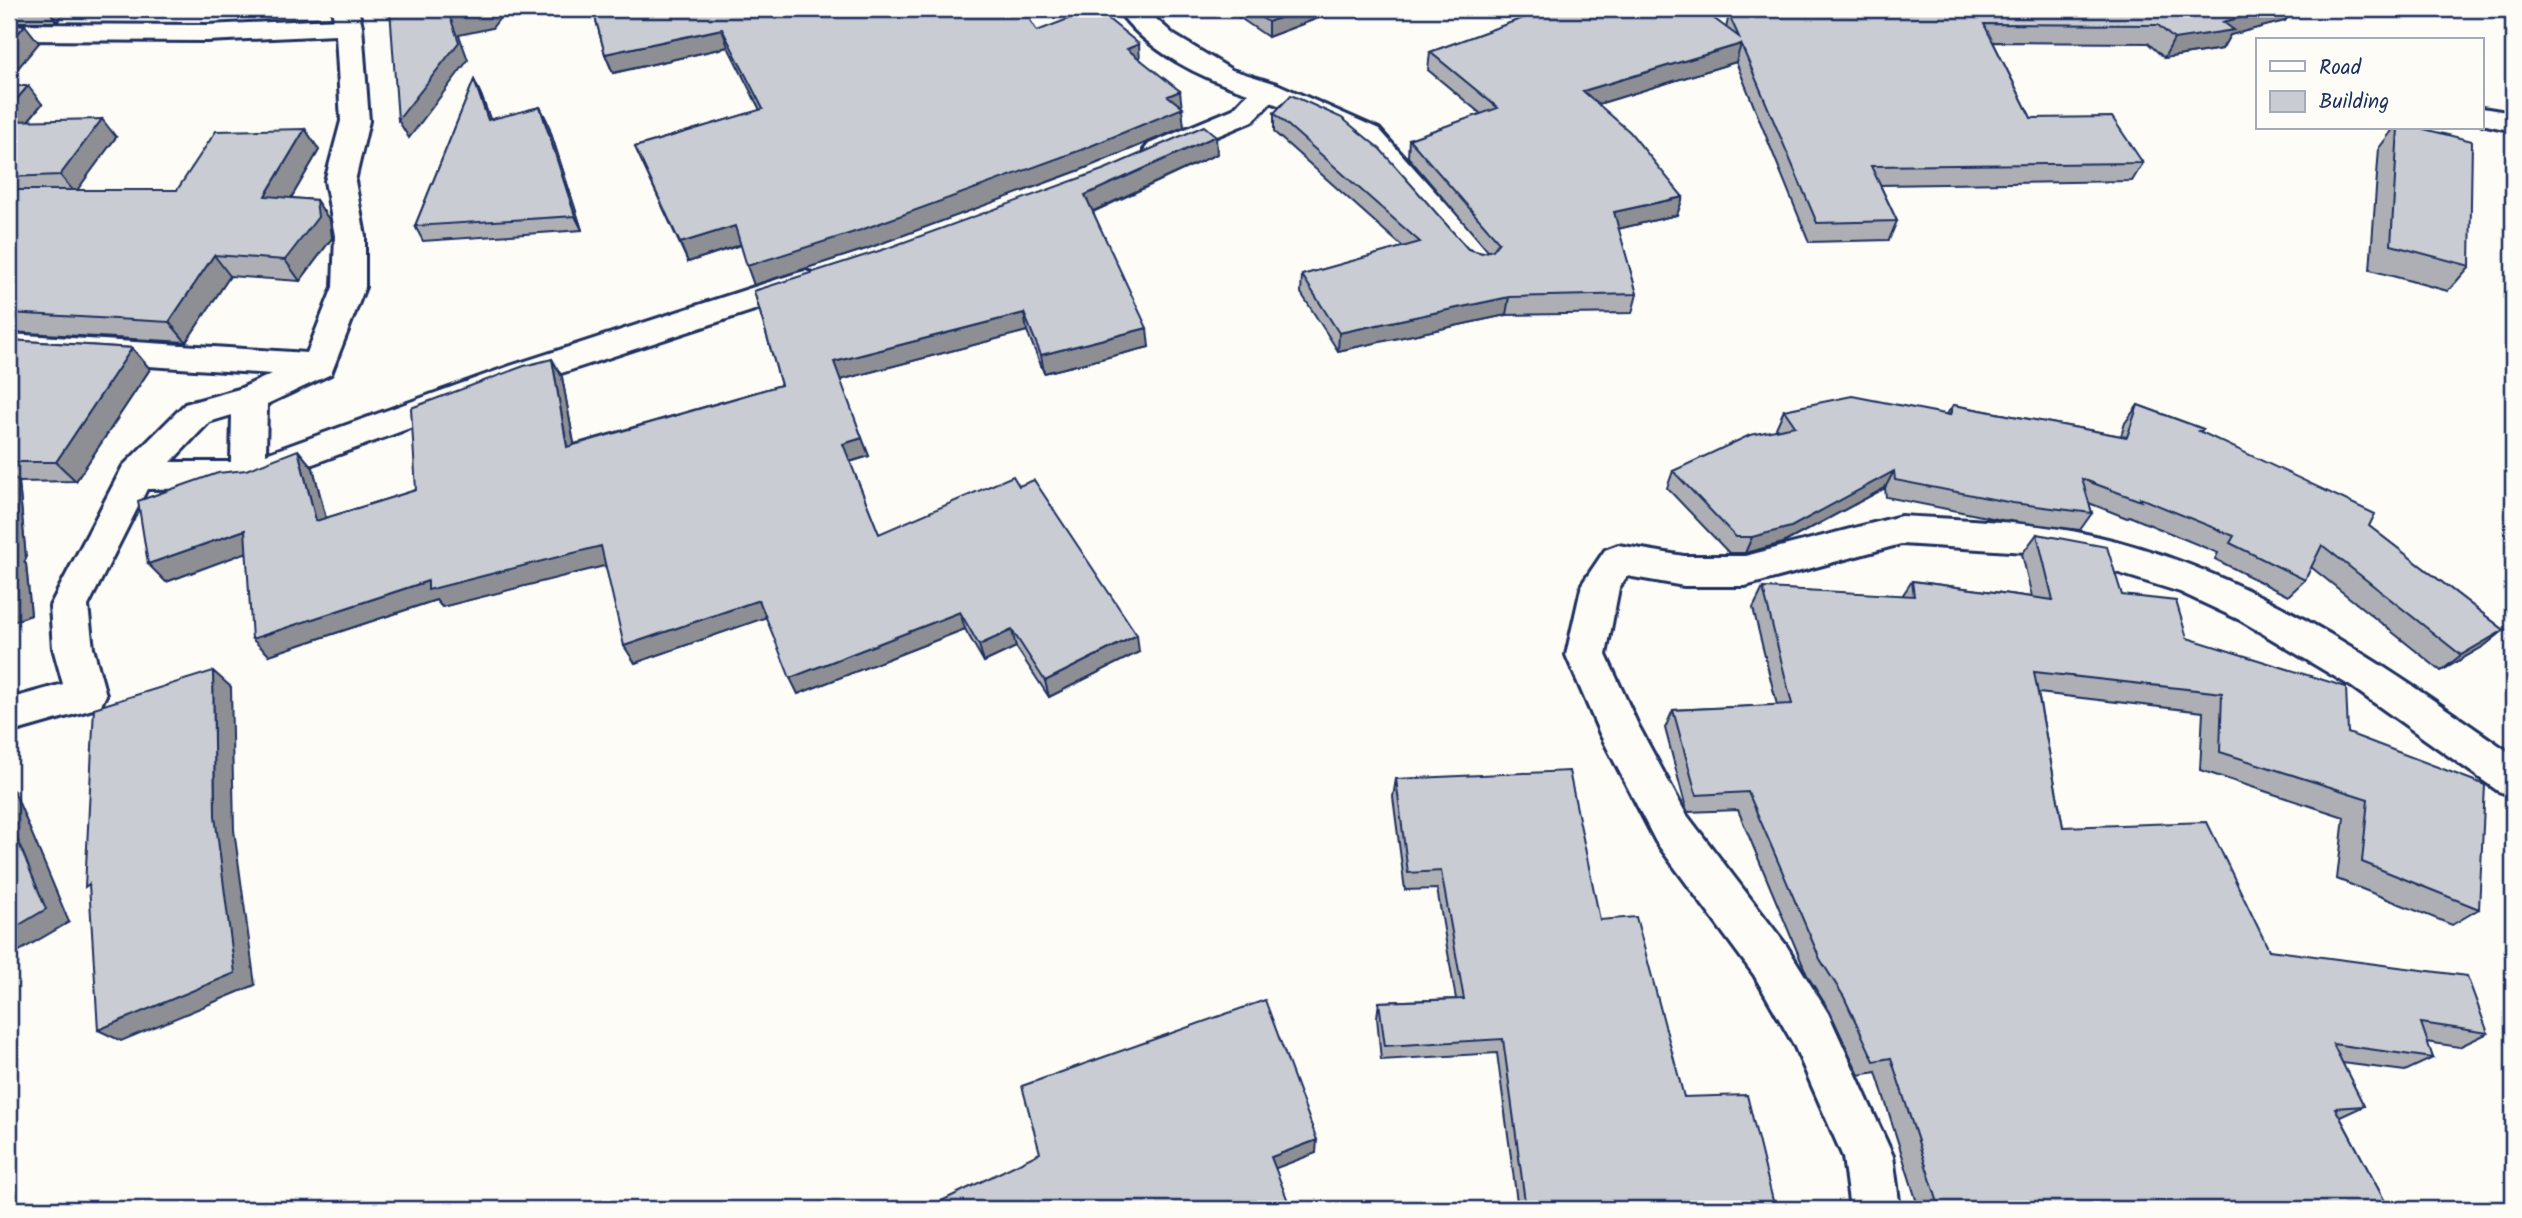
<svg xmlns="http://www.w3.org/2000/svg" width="2522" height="1218" font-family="Kalam,sans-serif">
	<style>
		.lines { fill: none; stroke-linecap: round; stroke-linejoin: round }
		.minor-casing { stroke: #1b2f5e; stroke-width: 6 }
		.minor { fill: #fdfcf7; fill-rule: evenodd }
		.wall { fill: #adafb5; stroke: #1b2f5e; stroke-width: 2 }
		.shaded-wall { fill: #8d8f94; stroke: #1b2f5e; stroke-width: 2 }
		.building { fill: #c9ccd3; stroke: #1b2f5e; stroke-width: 2 }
	</style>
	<rect width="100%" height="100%" fill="#fdfcf7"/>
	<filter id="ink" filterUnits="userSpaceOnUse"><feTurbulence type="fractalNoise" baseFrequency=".0143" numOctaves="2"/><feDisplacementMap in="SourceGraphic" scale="14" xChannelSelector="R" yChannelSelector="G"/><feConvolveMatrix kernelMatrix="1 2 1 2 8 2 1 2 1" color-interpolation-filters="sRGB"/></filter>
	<g filter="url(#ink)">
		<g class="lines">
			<g class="minor-casing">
				<path id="minor" d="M332,9h26l4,17 7,95 -14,60 10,55v51l-34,87 -64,30 -1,50 244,-88 284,-92 11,-3 11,3 5,8 -5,8 -282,92 -286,106 -101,1 -59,117 5,42 13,47 -6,12 -91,26v-34l54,-15 -10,-36 -3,-42 73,-140 62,-62 54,-15 33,-15 -263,-17v-23l298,19 26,-66 2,-51 -10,-55 16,-60 -5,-86 -129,6 -198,-1v-16l198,1 127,-6zM232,415l-1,47h-60l38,-40z
					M1117,9h28l29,26 58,35 45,14 102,45 110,123 5,7 -5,7 -11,3 -11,-3 -108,-125 -88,-39 -18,19 -84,35 -10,3 -10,-3 -5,-6 5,-6 84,-35 15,-16c-47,-15 -102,-42 -131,-84z
					M2482,108l31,5v18l-31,-7z
					M1901,516c64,4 128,5 190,19 159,35 291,129 422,220v41l-15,-5 -146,-104 -112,-67 -60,-28 -87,-27 -67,-13 -125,-8 -156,42h-61l-57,-10 -8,12 -13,67 32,70 48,89 100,131 42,68 65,143 7,53h-50l-7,-52 -49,-112 -40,-70 -98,-133 -56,-108 -34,-79 16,-71 23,-34 13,-5 66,11h61z"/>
			</g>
			<use href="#minor" class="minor"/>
		</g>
		<path class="wall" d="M9,9h59l-11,13h-48z
			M593,9l444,22 103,28 41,48 3,20 -101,42 -217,80 -112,36 -13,-40 -53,17 -53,-115 125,-37 -32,-63 -115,26 -8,-19z
			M1227,9h102v5l-61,23z
			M1507,9h194l25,19 3,-13 166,-2 -2,-4h400l-8,12 -55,14 -8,14 -58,9 -16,-15 -155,-1 38,76 112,45 -11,18 -252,4 17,36 -8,19 -80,2 -73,-180 -138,42 85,93 -6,18 -59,14 19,65 -5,19 -126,2 -168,36 -37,-58 1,-18 101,-28 -129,-115v-19l194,136 14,4 6,-2 -80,-94 1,-18 72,-25 -53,-44 2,-18 91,-33z
			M2465,9h44l-43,1z
			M474,80l7,15 9,25 50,-13 7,14 35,109 -159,11 -8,-15z
			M9,86l33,18 -14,17 88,16 -39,53h100l128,-61 14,21 -28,48 25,2 14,21 2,17 -32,43 -70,-5 -44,66 -177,-10z
			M2394,128h26l50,138 -22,25 -78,-21 9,-122z
			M1217,154l-124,58 56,135 -105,26 -17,-42 -187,49 29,76 -19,6 29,72 260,118 -90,45 -33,-50 -32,15 -19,-33 -167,65 -32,-77 -131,46 -30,-98 -163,42 -6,-7 -167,55 -23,-103 -80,30 147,-114 13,50 90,-28 136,-131 10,18 12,67 207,-59 -27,-94z
			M2513,298v13l-4,-1z
			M9,340l123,8 18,21 -74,112 -57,1 7,77 -2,3 2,2 5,51 -22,8z
			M1953,405l168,31 4,-13 13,-18 65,24 -3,3 169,94 135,104 -20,16 -43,25 -130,-104 -6,13 -17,16 -73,-37 3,-6 -89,-37 -2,2 -38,-15 3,10 -12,17 -78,-10 -116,-23 -1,-9 -102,55 -38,10h-16l-62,-65 6,-17 104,-41 -1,-2 8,-18 163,4z
			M2037,534l85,61 65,43 161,95 131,176 -27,16 -115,-46 7,-62 -144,-47 3,-58 -165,-19 25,134 206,123 219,83 -29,14 -32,-5 6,16 -28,13 -63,-8 22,43 -24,11 49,92h-470l-43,-137 -17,3 -29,-63 -23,-37 -69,-165 -50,2 -2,-4 -21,-80 8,-18 104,-5 -24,-97 10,-20 139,8 10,-15 120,16 -10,-43z
			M1396,779l204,141 84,177 91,112h-257l-21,-156 -116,7 -4,-43 2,-15 77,-3 -19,-110 -32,1 -12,-93z"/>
		<path class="shaded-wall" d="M48,9h20l-11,13z
			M485,9h22l-15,19 -33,7 9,25 -59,78 -11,-18 52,-103z
			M569,9h19l-17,3z
			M1303,9h26v5l-61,23v-15z
			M2273,9h20l-8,12 -55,14 -8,14 -58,9 10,-19 49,-17z
			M25,25l14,18 -30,36v-35z
			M722,29l6,18 -115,26 -8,-19z
			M1139,44l1,19 -13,-14z
			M1741,44l-5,18 -157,48 4,-19z
			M474,80l7,15 15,39 -8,-14z
			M28,86l14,18 -30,36 -3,-4v-28z
			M1180,91l4,36 -101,42 -217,80 -112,36 -7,-19z
			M540,107l7,14 35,109 -7,-14z
			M102,119l14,18 -41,56 -15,-18z
			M305,129l14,21 -39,67 -15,-21z
			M1216,136l1,18 -130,60 -2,-19z
			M1683,197l-6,18 -68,16 5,-19z
			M316,200l14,21 2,17 -32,43 -15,-21z
			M735,226l7,18 -54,18 -8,-19z
			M214,255l16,21 -44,66 -17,-20z
			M1509,297l-3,18 -168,36 1,-18z
			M1024,313l3,18 -187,49 -6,-18z
			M1147,328l2,19 -105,26 -3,-18z
			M132,348l18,21 -74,112 -20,-19z
			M552,359l10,18 16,88 -11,-18z
			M862,438l7,18 -20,6 -6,-18z
			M298,450l15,18 18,71 -15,-18z
			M1894,471l-9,17 -102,55 -38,10 7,-16z
			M9,473l10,9 7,77 -2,3 2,2 5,51 -22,8z
			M245,530l16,17 -95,35 -18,-18z
			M601,546l11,18 -170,43 -6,-7 -167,55 -17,-16 176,-58z
			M759,600l8,17 -132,46 -11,-17z
			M960,612l5,17 -167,65 -8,-16z
			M1012,630l4,17 -32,15 -5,-17z
			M2504,630l-20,16 -43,25 20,-16z
			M1137,635l2,17 -90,45 -4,-16z
			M213,671l18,16 3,143 21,155 -134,56 -23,-11 117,-214z
			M9,788l5,3 55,131 -60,35z
			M1317,1140l-1,13 -45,17v-13z"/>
		<path class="building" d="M390,9h95l-2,2 -33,6 9,25 -61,78z
			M593,9h430l14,22 57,-22h2l43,35 -12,5 53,42 -12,5 15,12 -102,42 -220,80 -114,36 -12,-40 -55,17 -45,-96 128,-38 -41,-80 -117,25z
			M1249,9h54l-35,13z
			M1536,9h165l38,28 -10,-22 182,-2 -2,-4h364l-50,13 11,8 -60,9 -16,-14 -174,-1 47,94 81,-1 31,46 -272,3 26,55 -80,2 -76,-179 -158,47 47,41 53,65 -69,15 23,82 -128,3 -170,36 -37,-58 118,-33 -146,-129 17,-18 51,23 38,31 88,100 14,4 11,-3 6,-8 -90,-103 89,-31 -68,-56 110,-40z
			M9,24l16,1 -16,19z
			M474,80l14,40 52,-13 35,109 -160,10z
			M9,86h19l-19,22z
			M102,119l-42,56 -51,2v-56z
			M1204,126l12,10 -131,59 62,133 -106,27 -17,-42 -190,49 28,76 -19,6 36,90 134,-58 6,10 15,-6 103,155 -92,46 -33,-51 -33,15 -19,-33 -170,66 -31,-78 -135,46 -23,-100 -173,44v-9l-176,58 -7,-109 -97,34 -10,-63 80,-28 28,-3 52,-20 18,71 100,-31 -5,-82 113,-42 28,-7 15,88 214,-62 -27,-94 131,-42 220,-80z
			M2398,128h22l52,13 -2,125 -79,-21z
			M305,129l-40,67 51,4 2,17 -33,43 -71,-5 -45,67 -160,-9v-119l3,-4h165l39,-59z
			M9,340l123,8 -76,114h-47z
			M1852,396l98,19 3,-10 174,32 11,-32 65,24 -4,2 176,83 -6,12 135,104 -43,25 -139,-110 -17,35 -75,-37 4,-7 -94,-38 1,3 -59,-22 10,34 -79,-10 -118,-23 -1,-9 -103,56 -39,10h-16l-63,-66 77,-36 45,-9 -11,-16z
			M2037,534l70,13 15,48 54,6 11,37 159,49 2,46 137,52 -6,124 -117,-47 6,-63 -148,-47 2,-59 -188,-21 29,155 144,-5 62,128 198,26 21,57 -67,-10 12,35 -100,-14 31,62 -29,2 54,101h-449l-49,-151 -17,3 -30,-64 -24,-38 -72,-167 -51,3 -2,-5 -22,-80 119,-6 -29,-116 151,8 -2,-15 141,19z
			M213,671l2,145 20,157 -137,57 -9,-146 -4,3 9,-179z
			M1569,771l31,149 36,-3 48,180 63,-2 28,114h-249l-23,-170 -118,7 -6,-44 85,-3 -23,-128 -33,2 -12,-94z
			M9,819l37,90 -37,22z
			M1265,1000l52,140 -46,17 20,52h-366l115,-56 -18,-67z"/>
	</g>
	<rect width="2522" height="1218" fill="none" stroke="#fdfcf7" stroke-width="35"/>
	<rect x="18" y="18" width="2487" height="1183" fill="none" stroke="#1b2f5e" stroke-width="2.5" filter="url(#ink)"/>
	<rect x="2256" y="38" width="228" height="91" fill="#fdfcf7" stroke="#a3aaba" stroke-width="2"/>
	<rect x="2270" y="61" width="35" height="10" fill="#fdfcf7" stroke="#a3aaba" stroke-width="2"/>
	<text x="2319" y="74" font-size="21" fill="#1b2f5e">Road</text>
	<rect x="2270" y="91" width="35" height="21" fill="#c9ccd3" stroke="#a3aaba" stroke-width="2"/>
	<text x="2319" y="108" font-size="21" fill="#1b2f5e">Building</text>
</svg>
